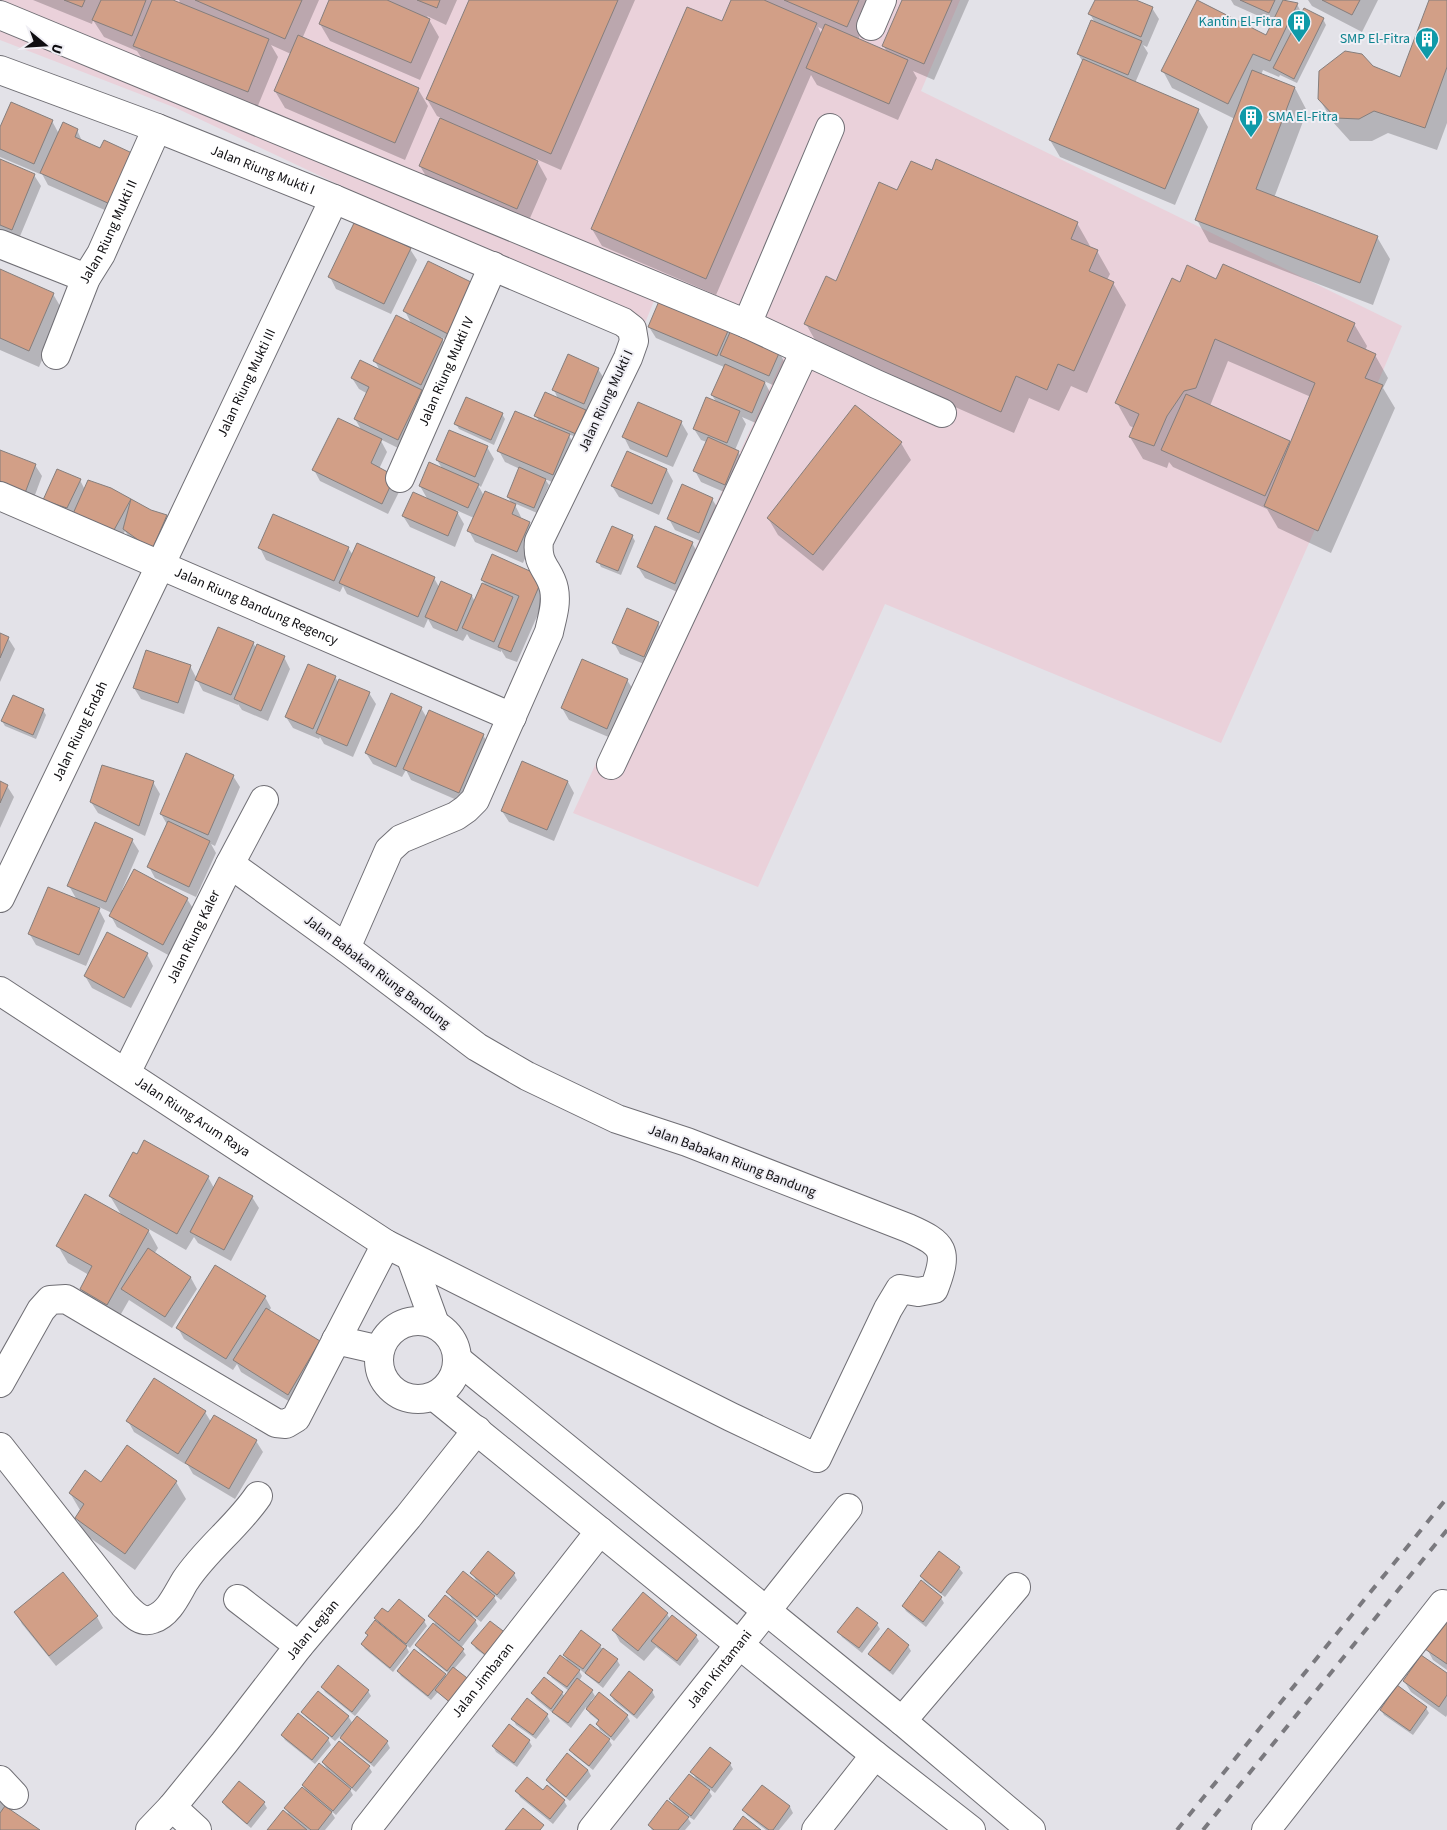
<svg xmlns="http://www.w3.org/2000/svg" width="1447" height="1830" font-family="'Source Sans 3',sans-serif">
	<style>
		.education { fill: #ead1da }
		.shadow { fill: #0003; fill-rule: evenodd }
		.building { fill: #d29f87; stroke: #857e7c }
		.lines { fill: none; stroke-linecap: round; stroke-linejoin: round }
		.minor-casing { stroke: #706f75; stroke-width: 30 }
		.minor { stroke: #fff; stroke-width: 28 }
		.rail { stroke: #7a797e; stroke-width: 4; stroke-dasharray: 9 9; stroke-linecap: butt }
		.labels { text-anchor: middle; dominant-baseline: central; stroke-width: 4; stroke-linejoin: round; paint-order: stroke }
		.culture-label { font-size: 14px; fill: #0d838f; stroke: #f0eff5; text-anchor: end }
		.street-label { font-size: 14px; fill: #0f0e11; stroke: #f0eff5 }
	</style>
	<rect width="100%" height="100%" fill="#e3e2e8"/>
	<path class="education" d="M0,0h960l-39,91 481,235 -89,208 -92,209 -336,-139 -127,283 -185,-74 215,-465 -130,-57 -15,37 -467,-220 -176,-68z"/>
	<path class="shadow" d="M33,0h136l12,5 -2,-5h140l-17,39 116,50 10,17 -23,54 -120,-52 -10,-17 16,-37 -20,-9 7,12 -21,51 -112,-45 -8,-12 -33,-14 -11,-17 -1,4z
		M331,0h126l-11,25 -19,-9 12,21 -19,43 -90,-39 -10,-17z
		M470,0h165l-74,170 -25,-11 11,20 -20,46 -97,-42 -10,-17 21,-48 -4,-2 -10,-17z
		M732,0h143l-17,40 29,13 -3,-7 19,-46h66l-35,80 -21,-9 4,7 -19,42 -81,-35 -6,-10 -95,220 -114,-49 -10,-17 130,-206zM818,27l6,3 -2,5z
		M1096,0h37l19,8 7,11 -12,28 -4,-2 5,8 -13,30 63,27 10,17 -33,78 -115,-48 -10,-17 33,-78 -5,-8 17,-31 -5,-9z
		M1231,0h55v2l11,2 5,10 21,5 3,6 -29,58 -17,-8 -1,2 -16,-7 -2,5 34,13 12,23 -33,87 103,39 13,22 -17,46 -164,-63 -12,-22 38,-101 -63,-31 -9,-17 104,-35 7,-13 -40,-18z
		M1308,0h70l-16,32 -50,-26z
		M1431,0h16v123l-10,27 -49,-17 -16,8h-22l-18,-20 -13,-23 53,-31 29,11z
		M52,121l7,13 18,-4 39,85 -68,-30 -7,-13 -1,2 -40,-17v-27z
		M0,161l34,14 7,11 -23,55 -18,-8z
		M932,171l145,52 13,23 -1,2 8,3 13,23 -3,6 6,3 13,22 -39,88 -16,-7 -12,25 -30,-13 -15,35 -195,-86 -13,-23 30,-41 62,-91z
		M410,249l7,11 -26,54 -55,-25 -6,-12z
		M429,263l25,81 -13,-7 8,14 -45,100 -24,-12 7,13 -8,17 22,19 -13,26 -68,-33 -6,-11 48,-39 -7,-12 13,-25 -9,-5 -7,-11 28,-7 -5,-10 37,-36 -7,-14z
		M0,270l53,24 10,17 -24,56 -39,-17z
		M1217,281l137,43 13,22 -2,5 10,4 13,23 -5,10 12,20 -64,145 -53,-25 -11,-19 -94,-42 -4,-5 -2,6 -24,-9 -13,-22 4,-9 -4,-2 -13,-23 63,-119zM1228,361l83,36 -20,48 -2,-3 -79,-36z
		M663,296l116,56 6,11 -10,23 -11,-5 7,13 -13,30 -16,-7 4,7 -11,26 3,2 7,11 -14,32 -30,-13 -6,-11 12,-29 -6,-2 -7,-11 22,-27 -4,-7 12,-28 -68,-29 -7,-11z
		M598,369l7,11 -26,58 -11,-4 7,12 -16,39 -14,-6 4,6 -12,28 -23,-10 7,14 -1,2 9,4 7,11 -13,29 -48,-21 -6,-11 5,-13 -18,-8 8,14 -9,23 -45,-20 -7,-11 25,-16 -8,-14 23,-16 -6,-10 50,-13 7,12 -13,28 -3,-2 6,11 28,8 -4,-7 12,-28 -15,-7 -6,-11 41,-28 -4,-7 22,-17 -4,-9z
		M502,414l3,5 -11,26 -35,-16 -3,-5z
		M681,422l7,12 -15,33 -43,-18 -6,-12z
		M901,443l10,17 -88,111 -45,-36 -10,-17z
		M0,451l35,14 7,11 -10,27 -32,-14z
		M667,470l6,11 -14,34 -40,-18 -7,-11z
		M80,480l5,10 26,-1 40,22 15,6 7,11 -15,32 -27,-20 -6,-9 -5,9 -40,-13 -36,-27z
		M712,499l7,11 -14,33 -30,-13 -6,-11z
		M632,536l3,5 -14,34 -20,-8 -3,-6z
		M692,543l7,12 -17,39 -37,-16 -7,-11z
		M260,548h88l5,7 81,23 5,9 2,-4 31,13 3,6 11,-16 -4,-6 11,-24 56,33 -32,73 -11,-4 -5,-8v2l-31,-13 -3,-5 -4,7 -30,-13 -5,-9 -4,9 -77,-34 -4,-8 -3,6 -74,-32z
		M658,623l7,12 -14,32 -31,-13 -6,-11z
		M0,634l8,4 7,11 -15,33z
		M253,643l4,6 27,8 6,12 -22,52 -26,-11 -4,-6v1l-35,-14 -7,-13 -12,36 -43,-15 -7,-11 56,-22 7,13z
		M335,677l4,6 30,10 7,11 -23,53 -29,-13 -4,-7 -1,2 -26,-11 -7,-11z
		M627,680l7,11 -21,48 -44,-19 -7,-12z
		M421,708l6,10 2,-6 54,23 7,12 -24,57 -55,-24 -5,-10 -4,7 -29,-13 -7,-11z
		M43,710l3,5 -10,24 -31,-13 -3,-5z
		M233,776l7,11 -25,59 -4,-2 5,9 -20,44 -41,-19 -6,-11 19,-41 -7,-12z
		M0,782l7,4 7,11 -14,31z
		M153,782l7,12 -15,42 -47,-23 -7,-11z
		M568,782l6,11 -20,48 -45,-19 -7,-11z
		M132,840l7,11 -17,39 65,9 7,11 -24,46 -53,-29 -6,-11 1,-3 -15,-7 8,15 -19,45 -50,-21 -7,-12 48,-33 -8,-14z
		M147,954l6,12 -22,42 -39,-20 -7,-12z
		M208,1177l6,11 38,9 7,11 -28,53 -33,-18 -4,-6 -8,13 -39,-22 11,20 -4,6 37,24 6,11 -25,39 -43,-28 -12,21 -26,-15 -10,-17 8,-14 -21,-12 -10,-17 64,-30 -12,-20z
		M265,1297l6,11 -2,3 51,31 6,12 -31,51 -54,-33 -4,-8 -4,6 -49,-31 -6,-11z
		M205,1412l6,10 45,19 7,11 -28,47 -42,-25 -7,-12 -1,2 -51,-32 -6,-11z
		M176,1482l10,17 -51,71 -49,-35 -10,-17 4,-8 -10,-17 31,-10z
		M940,1552l19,16 4,5 -18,24 -21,-16 -3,-5z
		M488,1553l26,21 3,6 -16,20 -10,-8 6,10 -16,20 -9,-7 6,11 -17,22 5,7 -12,14 2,40 -18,-17 -7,8 -30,-24 -3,-5 47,3 1,4 3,-4 -29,-23 -3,-5 18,-23 -6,-7 25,-13 -6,-11 30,-8 -6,-11z
		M941,1598l3,5 -18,24 -20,-16 -3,-5z
		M399,1600l25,21 3,5 -17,22 -5,-4 4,8 -16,20 -28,-23 -3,-5 6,-8 -2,-3 14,-7 -4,-8 13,-4z
		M16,1613l81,4 6,11 -47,38 -34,-42z
		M667,1614l3,5 2,-2 24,19 3,5 -19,25 -24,-19 -12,14 -24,-19 -6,-11z
		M1447,1620v50l-14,-10 -6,-11z
		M490,1622l2,39 -16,-12 -3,-5z
		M877,1624l3,5 -18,24 -20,-16 -3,-5z
		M600,1646l3,4 14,10 3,5 -17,23 -26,-21 5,9 -3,5 13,10 3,5 -4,5 2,1 34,14 3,5 -16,20 -14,-11 -3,-6 3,-2 -10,-8 -4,-7 -15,21 -35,-29 -3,-5 11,-15 18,14 3,4 4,-6 -17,-13 -3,-5 21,-9 -6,-9z
		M908,1646l3,5 -18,24 -20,-16 -3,-5z
		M338,1667l30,24 3,5 -16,20 -30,-24 -3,-5z
		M629,1673l23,18 3,6 -18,22 -23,-18 -3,-6z
		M1447,1675v40l-1,2 -35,-25 -7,-11z
		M527,1700l20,15 3,6 -14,18 -20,-14 -3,-6z
		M1426,1708l3,5 -16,22 -29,-20 -3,-5z
		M303,1712l45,4 5,8 4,-6 30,24 3,6 -16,19 -30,-24 -4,-7 -5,5 -29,-24z
		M298,1715l30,24 3,6 -16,19 -30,-24 -3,-5z
		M590,1725l19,15 3,5 -19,25 -19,-15 -3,-5z
		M529,1741l3,5 -15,21 -21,-15 -3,-6z
		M710,1749l20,15 3,5 -18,24 -9,-7 6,10 -18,24 -9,-6 6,9 -6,7h-33l-3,-5 27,-17 -6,-9 28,-17 -6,-10z
		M323,1763l46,4 3,5 -16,20 -8,-6 5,9 -17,20 -6,-5 5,8 -10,12h-56l22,-11 -5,-10 22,-16 -5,-7 26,-14z
		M588,1770l3,6 -21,25 -20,-16 -3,-5z
		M762,1786l28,21 3,6 -14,17h-13l-19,-15 -3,-5z
		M547,1787l17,14 3,5 -14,18 -33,-27 -3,-6 26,1z
		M0,1798l7,10 30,22h-37z
		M223,1802l41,1 3,5 -16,20 -25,-21z"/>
	<path class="building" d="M64,0h21l-3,7z
		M101,0h45l-14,36 -40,-16z
		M152,0h21l96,39 -21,53 -115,-46z
		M195,0h107l-17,39z
		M329,0h58l43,19 -19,44 -92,-39z
		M417,0h23l-3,8z
		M469,0h149l-67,154 -125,-55z
		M731,0h33l53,23 -111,256 -115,-50 96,-222 35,14z
		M784,0h75l-12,27z
		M902,0h50l-28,64 -42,-18z
		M1095,0h41l17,7 -12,30 -53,-23z
		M1197,0l69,35 17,-35 15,3 -28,58 -17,-7 -25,50 -67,-33z
		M1240,0h35l-6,13z
		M1322,0h38l-8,15z
		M1429,0h18v67l-22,61 -51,-17 -15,8 -23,-1 -18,-19 1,-28 26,-20 17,3 11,12 27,11z
		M1304,8l20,10 -30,61 -21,-11z
		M1091,20l51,21 -14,34 -51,-21z
		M825,24l83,36 -19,44 -83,-36z
		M298,35l121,53 -24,55 -121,-52z
		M1083,59l116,50 -34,80 -116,-49z
		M1252,70l43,17 -39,102 122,47 -18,47 -165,-63z
		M11,102l42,18 -19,44 -34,-15v-22z
		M440,118l98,43 -21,48 -98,-43z
		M63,122l15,7 -3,8 25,11 4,-8 28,13 -22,51 -70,-31z
		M0,159l35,15 -23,56 -12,-5z
		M936,159l142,63 -7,17 27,11 -9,21 25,11 -40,89 -16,-7 -11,26 -31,-14 -15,36 -197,-88 22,-48 10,5 43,-99 18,8 14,-29 21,9z
		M355,221l56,27 -27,56 -56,-27z
		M428,261l45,22 -25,51 -45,-23z
		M1223,264l132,59 -8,18 29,13 -11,24 18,7 -65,146 -54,-25 51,-123 -100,-44 -19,49 -12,3 -17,25 -13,30 -25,-9 10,-23 -24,-11 57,-125 8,4 7,-17 29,14z
		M0,269l54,24 -25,58 -29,-13z
		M662,294l69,30 -14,32 -69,-29z
		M396,315l47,24 -22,46 -48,-24z
		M731,330l49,21 -11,25 -49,-21z
		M568,354l31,14 -15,36 -32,-14z
		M360,360l62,30 -24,50 -44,-21 15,-32 -18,-9z
		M725,364l40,18 -13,31 -41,-18z
		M545,392l41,18 -10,24 -42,-18z
		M1186,394l104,47 -25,55 -104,-46z
		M466,397l37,16 -12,27 -37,-16z
		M706,397l34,14 -13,32 -34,-14z
		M638,402l44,19 -15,36 -45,-20z
		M855,405l47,37 -89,113 -46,-37z
		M515,411l55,23 -17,41 -56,-24z
		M338,418l44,21 -11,24 24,13 -13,28 -70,-34z
		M449,430l39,16 -13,31 -39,-17z
		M708,437l31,14 -14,34 -32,-14z
		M0,450l36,14 -11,29 -25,-12z
		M627,451l40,18 -15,35 -41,-18z
		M429,462l50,22 -11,24 -49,-22z
		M519,467l27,12 -12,29 -27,-11z
		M57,469l24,10 -14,29 -24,-8z
		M88,480l23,8 20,11 -17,31 -42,-14z
		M682,484l31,14 -14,35 -32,-14z
		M485,491l31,13 -4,10 18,8 -13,30 -50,-21z
		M413,492l45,20 -10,24 -46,-20z
		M131,499l20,11 16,5 -15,35 -29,-21z
		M273,514l76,33 -15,34 -76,-33z
		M612,526l21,9 -15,36 -22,-9z
		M655,526l38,16 -18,42 -38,-17z
		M357,543l78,34 -17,40 -79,-34z
		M492,554l51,23 -32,75 -13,-5 21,-51 -38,-16z
		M441,581l31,14 -15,36 -32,-14z
		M482,583l31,14 -19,45 -32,-14z
		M627,608l32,14 -15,35 -32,-14z
		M218,627l36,15 -23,53 -36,-15z
		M0,633l9,4 -9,21z
		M257,644l28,12 -24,55 -27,-12z
		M146,650l45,15 -13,38 -45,-15z
		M582,659l46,20 -21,50 -46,-21z
		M308,664l28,12 -23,53 -28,-12z
		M339,679l31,13 -23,54 -31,-13z
		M391,693l31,14 -26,60 -31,-14z
		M13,695l31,14 -11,26 -32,-14z
		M429,710l55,24 -25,59 -56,-24z
		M186,753l48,22 -26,60 -48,-21z
		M522,761l46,20 -21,49 -46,-19z
		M102,765l52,16 -15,45 -49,-24z
		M0,781l8,4 -8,18z
		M168,821l42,20 -21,46 -42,-20z
		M95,822l38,17 -27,63 -39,-16z
		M134,869l54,29 -25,47 -54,-29z
		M48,887l52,21 -21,47 -51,-21z
		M107,932l41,21 -24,45 -40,-22z
		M144,1140l65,36 -32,58 -68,-38 24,-44 4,2z
		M219,1177l34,19 -29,54 -34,-18z
		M85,1194l64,36 -42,75 -27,-16 12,-23 -36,-20z
		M148,1248l43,29 -26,40 -44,-28z
		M215,1265l51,31 -40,63 -50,-31z
		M266,1308l54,33 -32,54 -55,-35z
		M154,1378l52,33 -28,43 -52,-33z
		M214,1415l43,25 -28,49 -44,-26z
		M127,1445l50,36 -52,73 -50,-36 9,-14 -15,-11 16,-23 16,12z
		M488,1551l27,22 -18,22 -27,-22z
		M939,1551l21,16 -19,26 -21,-17z
		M463,1571l32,25 -18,21 -31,-25z
		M63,1572l35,44 -49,40 -35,-44z
		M921,1580l21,17 -19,25 -21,-16z
		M643,1592l25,21 -30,38 -26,-21z
		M445,1595l31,25 -17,21 -31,-25z
		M399,1599l26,21 -19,24 -32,-26 8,-10 6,4z
		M857,1607l21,16 -19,25 -22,-16z
		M672,1615l25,20 -20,26 -26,-20z
		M1447,1618v46l-22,-15z
		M375,1620l32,26 -17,22 -29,-24 7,-9 -3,-2z
		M490,1621l17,13 -19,23 -17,-14z
		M433,1623l31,26 -17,22 -32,-26z
		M888,1628l21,17 -19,26 -22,-17z
		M581,1630l20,15 -18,24 -20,-14z
		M603,1648l15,11 -19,24 -14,-10z
		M414,1649l32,25 -18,22 -31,-25z
		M560,1655l20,15 -13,17 -20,-14z
		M1421,1655l26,18v22l-8,12 -36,-26z
		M338,1665l31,25 -17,22 -31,-25z
		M453,1667l18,14 -19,23 -17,-14z
		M629,1671l24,19 -19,25 -24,-20z
		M544,1677l19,15 -12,17 -20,-16z
		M577,1678l16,12 -25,33 -16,-11z
		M1397,1685l30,22 -17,24 -30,-21z
		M318,1691l31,25 -17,21 -31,-25z
		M599,1692l29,23 -17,22 -15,-13 3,-4 -13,-11z
		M527,1698l21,16 -15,21 -22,-16z
		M298,1713l31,25 -17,22 -31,-25z
		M357,1716l31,25 -17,22 -31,-25z
		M509,1724l21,16 -16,23 -22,-17z
		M590,1724l20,15 -21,27 -20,-16z
		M339,1741l31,25 -18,22 -30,-26z
		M710,1747l21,16 -19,25 -22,-16z
		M567,1753l21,17 -22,27 -20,-17z
		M319,1763l32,26 -18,22 -31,-26z
		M689,1774l21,16 -19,26 -22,-17z
		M527,1777l16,13 4,-5 18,15 -15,19 -35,-28z
		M239,1781l26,21 -18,22 -25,-22z
		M762,1785l28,21 -17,24h-4l-27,-20z
		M302,1787l30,25 -14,18h-7l-27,-22z
		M667,1800l22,17 -11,13h-24l-6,-5z
		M5,1806l35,24h-40v-17z
		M523,1808l21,17 -4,5h-35z
		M283,1810l24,20h-40z
		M743,1816l18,14h-28z"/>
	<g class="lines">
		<g class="minor-casing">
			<g id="minor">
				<path d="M0,15l747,309 129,60 66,29"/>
				<path d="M871,26l11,-26"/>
				<path id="s1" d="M0,70l157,58 177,71 289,123 9,7 2,12 -6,17 -89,183c-3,25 11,28 15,48 3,15 -2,29 -5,43l-74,168 -9,9 -10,7 -55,23 -12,11 -43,98"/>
				<path d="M0,244l86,34"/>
				<path d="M747,324l83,-196"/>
				<path id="s2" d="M56,355l30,-77 15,-24 56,-126"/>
				<path id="s3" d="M400,478l93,-212"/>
				<path id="s4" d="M0,496l512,221"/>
				<path d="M611,765l194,-414"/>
				<path id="s5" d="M0,898l160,-332 174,-367"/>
				<path id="s6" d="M0,991l386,253 345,173 86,41 71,-149 12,-20 18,3 16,-3c15,-39 10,-45 -26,-61l-221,-86 -70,-23 -90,-43 -50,-29 -131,-99 -116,-84"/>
				<path id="s7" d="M126,1073l104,-209 34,-64"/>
				<path d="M411,1258l24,66"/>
				<circle cx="418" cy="1360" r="39"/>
				<path d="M336,1340l44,10"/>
				<path d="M458,1360l444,361 129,109"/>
				<path d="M0,1383l41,-73 9,-10 16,-1 210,124 10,1 10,-6 90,-174"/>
				<path d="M435,1397l440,358 96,75"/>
				<path d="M0,1447l124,158c8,8 17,19 29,14 16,-5 24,-25 32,-38 21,-32 52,-54 73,-85"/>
				<path d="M238,1599l61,47"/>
				<path d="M902,1721l114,-134"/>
				<path d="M0,1780l14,15"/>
				<path d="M172,1807l25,23"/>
				<path id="s8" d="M150,1830l22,-23 52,-64 75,-97 109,-129 69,-87"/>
				<path id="s9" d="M366,1830l234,-299"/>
				<path id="s10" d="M592,1830l256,-322"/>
				<path d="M816,1830l59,-75"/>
				<path d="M1266,1830l177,-226"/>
			</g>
		</g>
		<use href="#minor" class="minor"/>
		<path class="rail" d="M1177,1830l270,-332
			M1203,1830l244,-300"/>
	</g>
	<defs>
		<g id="building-pin" transform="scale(1.25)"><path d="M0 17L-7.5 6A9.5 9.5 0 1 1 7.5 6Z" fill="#0f9aa8" stroke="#f0eff5"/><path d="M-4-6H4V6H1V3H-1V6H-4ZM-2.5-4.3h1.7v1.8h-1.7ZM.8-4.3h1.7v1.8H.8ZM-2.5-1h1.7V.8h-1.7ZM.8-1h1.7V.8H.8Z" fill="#fff"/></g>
	</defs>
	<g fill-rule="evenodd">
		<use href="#building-pin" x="1299" y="22"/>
		<use href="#building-pin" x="1427" y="39"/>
		<use href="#building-pin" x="1251" y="117"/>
	</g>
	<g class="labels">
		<g class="culture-label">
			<text x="1282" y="22">Kantin El-Fitra</text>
			<text x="1410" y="39">SMP El-Fitra</text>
			<text x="1268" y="117" text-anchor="start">SMA El-Fitra</text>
		</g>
		<g class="street-label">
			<text stroke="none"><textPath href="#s1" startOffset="281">Jalan Riung Mukti I</textPath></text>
			<text stroke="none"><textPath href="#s2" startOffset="134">Jalan Riung Mukti II</textPath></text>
			<text stroke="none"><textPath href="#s3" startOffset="116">Jalan Riung Mukti IV</textPath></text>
			<text stroke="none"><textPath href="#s5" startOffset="571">Jalan Riung Mukti III</textPath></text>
			<text transform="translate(606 401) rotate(-65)">Jalan Riung Mukti I</text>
			<text stroke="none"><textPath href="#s4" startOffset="279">Jalan Riung Bandung Regency</textPath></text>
			<text stroke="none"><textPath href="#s5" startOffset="185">Jalan Riung Endah</textPath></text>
			<text stroke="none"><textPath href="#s7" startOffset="152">Jalan Riung Kaler</textPath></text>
			<text transform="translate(377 972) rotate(37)">Jalan Babakan Riung Bandung</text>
			<text stroke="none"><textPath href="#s6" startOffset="230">Jalan Riung Arum Raya</textPath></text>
			<text transform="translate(732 1161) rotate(21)">Jalan Babakan Riung Bandung</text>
			<text stroke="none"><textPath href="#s8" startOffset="258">Jalan Legian</textPath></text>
			<text stroke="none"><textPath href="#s10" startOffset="205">Jalan Kintamani</textPath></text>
			<text stroke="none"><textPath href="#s9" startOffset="190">Jalan Jimbaran</textPath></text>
		</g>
	</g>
	<g transform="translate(45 45) rotate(108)" stroke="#f0eff5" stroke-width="4" paint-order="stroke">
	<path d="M0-4L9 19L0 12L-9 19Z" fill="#0f0e11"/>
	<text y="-8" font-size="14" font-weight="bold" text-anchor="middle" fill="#0f0e11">U</text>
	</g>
</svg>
